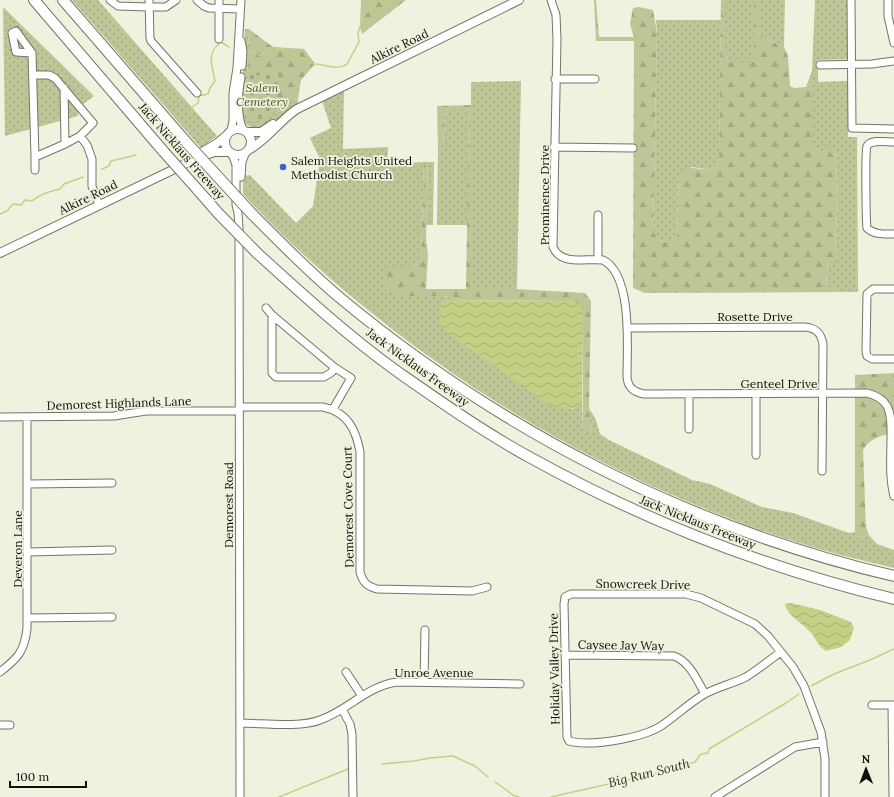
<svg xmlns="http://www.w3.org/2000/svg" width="894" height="797" font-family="Lora,serif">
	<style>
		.grass { fill: url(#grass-dots) }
		.forest { fill: url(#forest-firs) }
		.cemetery { fill: url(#cemetery-stones) }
		.water { fill: url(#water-waves) }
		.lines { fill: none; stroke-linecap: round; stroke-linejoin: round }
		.stream { stroke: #c4d084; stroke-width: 1.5 }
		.minor-casing { stroke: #737665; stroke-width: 9 }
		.major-casing { stroke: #737665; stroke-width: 10 }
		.highway-casing { stroke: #737665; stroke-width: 12 }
		.minor { stroke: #fff; stroke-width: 7 }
		.major { stroke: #fff; stroke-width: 8 }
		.highway { stroke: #fff; stroke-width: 10 }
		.highway-bridge-casing { stroke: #737665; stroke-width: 12; stroke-linecap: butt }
		.highway-bridge { stroke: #fff; stroke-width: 10 }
		.poi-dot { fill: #3b64d5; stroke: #eef2de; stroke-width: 1.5 }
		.labels { text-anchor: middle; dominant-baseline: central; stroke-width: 3.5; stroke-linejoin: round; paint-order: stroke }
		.street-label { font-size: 12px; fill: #0e0f08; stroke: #eef2de }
		.park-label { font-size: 12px; font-style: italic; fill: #4d541d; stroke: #eef2de }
		.poi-label { font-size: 12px; fill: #0e0f08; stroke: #eef2de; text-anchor: start }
		.water-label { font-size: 13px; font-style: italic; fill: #323716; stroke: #eef2de }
	</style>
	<defs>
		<pattern id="grass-dots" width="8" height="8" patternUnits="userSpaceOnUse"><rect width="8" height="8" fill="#bec697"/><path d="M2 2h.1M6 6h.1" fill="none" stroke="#a2a981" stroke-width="1.8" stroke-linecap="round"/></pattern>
		<pattern id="forest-firs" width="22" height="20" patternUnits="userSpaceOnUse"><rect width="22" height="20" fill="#bec697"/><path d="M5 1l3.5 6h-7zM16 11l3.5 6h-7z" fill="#a2a981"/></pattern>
		<pattern id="cemetery-stones" width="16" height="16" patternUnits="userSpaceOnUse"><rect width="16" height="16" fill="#bec697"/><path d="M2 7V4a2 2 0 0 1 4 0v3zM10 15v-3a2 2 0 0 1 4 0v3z" fill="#a2a981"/></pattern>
		<pattern id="water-waves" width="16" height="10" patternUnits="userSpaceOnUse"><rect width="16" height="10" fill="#c4d084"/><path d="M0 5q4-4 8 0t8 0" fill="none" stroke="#a7b170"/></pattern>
	</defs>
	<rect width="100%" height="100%" fill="#eef2de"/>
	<path class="grass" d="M72,0h26l119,136 -16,12z
		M725,0h29v59l-3,3h-23l-3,-10z
		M759,0h26l-1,47 -21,-10 -4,-5z
		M815,0h34v59l-31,1v22l30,-1v56h9l1,155h-14l-18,-5 2,-24 10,-8 -3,-11 3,-47 -3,-50 -10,5 -13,-4v-77z
		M3,7l91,89 -16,12v8l-73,20z
		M656,20h65l-2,137 -2,10 -5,3 -20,-3 -13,8 -2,61 -5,6c-10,0 -14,-2 -19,-11l4,-198z
		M245,29h4l-4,89 32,-6 21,-13v5c-10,7 -27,23 -39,24 -27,2 -17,-41 -16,-56 1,-15 1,-29 2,-43z
		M521,81l-4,208h-46v-207z
		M344,90l-1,59 45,-2 -1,17 37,-2 -3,97 -36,29 8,8h49l25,4h-18l83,92 18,13 22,4 10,-6 1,29 8,2 -2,-26 7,12 4,14 9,6 83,40 18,4 52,23 31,6 56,20 6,-1 3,6 11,-3 8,9 17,6v18c-35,-8 -70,-17 -104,-28 -149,-49 -289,-124 -412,-222 -48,-38 -94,-79 -135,-124v-18l7,-1 46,48 17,-17 7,-47 -10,-21 21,-10 -9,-27z
		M451,109h18l-1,116h-31l1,-77 5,-3 2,-28z
		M428,162h6l-1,63h-7z"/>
	<path class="forest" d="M361,0h45l-44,34 -2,-7z
		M594,0h2l3,37h35l-4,-13 3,-16 6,-1 14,3 4,23 -4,198c5,9 9,11 19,11l5,-6 2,-61c11,-15 25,0 38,-8l2,-10 2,-157h4v52l3,10h23l3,-3v-59h5v32l4,5 21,10 4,9 2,30 4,2 12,-1 6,-16v77l13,4 4,-5h6l3,50 -3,47 3,11 -10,8 -2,23 18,6 -199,1 -12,-5 1,-247h-38z
		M249,29l24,18 31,2 11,15 -14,16 -3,19 -21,13v-37h-30z
		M472,105l-1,184h46l68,4 6,8 -2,107 2,26 -8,-2 -1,-120 -4,-8 -8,-3 -103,-1 -25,-4h-49l-8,-8 2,-21 23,1 11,-9 3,-97h4l-2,77 2,16 -2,34h40l3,-180 -18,1 -6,7 -2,28 -5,3 -1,-42z
		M894,373v60c-13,2 -25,6 -31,17l3,77 3,8 -11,3 -3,-6v-157z"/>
	<path class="cemetery" d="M247,75h31l-1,37 -25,11 -7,-5z"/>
	<path class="water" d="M449,300l121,1 9,3 3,8v91c-14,9 -17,7 -32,2l-85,-59 -20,-16 -5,-7 -1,-12 3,-8z
		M791,603l29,7 31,12 3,6 -4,12 -9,7 -15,4c-9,-6 -9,-11 -16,-19 -7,-9 -23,-16 -25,-28z"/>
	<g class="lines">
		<path class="stream" d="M380,0l3,3h7l2,-3
			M248,50l13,6c3,-3 6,-6 10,-8 10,-3 33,12 43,16 10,0 24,7 33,0l12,-22 -1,-9 5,-15 4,-6 7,-6 1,-6
			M191,112l1,-5 6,-4 1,-7 9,-2 2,-6 5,-7c-3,-16 -9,-28 6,-39l8,5
			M102,169l7,-3 2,-5 25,-6
			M0,214l7,-3 6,-7 8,1 4,-5 7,1c8,-7 18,-10 28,-12l4,-5 19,-7
			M811,686l23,-12 36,-14 24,-11
			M382,764l32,-3 16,-3 23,-2 22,10 13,11
			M495,782l18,13 6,2
			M279,797l69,-28
			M551,797l111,-25 33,-10 6,-8 7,-1 1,-4 77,-46 13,-9"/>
		<g class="minor-casing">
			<path id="minor" d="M110,0l8,6 31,1h17l10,-7
				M149,0l1,38 1,3 46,52
				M197,0l7,6 5,2 31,1
				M219,0v39
				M551,0l5,15 1,24 -4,208c8,19 33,11 50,13 30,15 24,88 24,117 1,11 7,15 17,17l223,-1c8,2 16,6 20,13 5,10 4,21 4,31 0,19 -2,40 3,59
				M851,0l1,128 42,1
				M888,0v16l6,27
				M241,41l2,10 -1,15
				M32,53l-16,-1 -4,-19 4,-2 16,22 3,104 30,-13 15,-8 7,9 5,14v27l7,19
				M820,65l52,-1 22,-3
				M33,75h16l6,3 38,45 -13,13
				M241,77c-3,18 -5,35 2,53
				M555,79h40
				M64,88l1,56
				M231,131l2,-10v-28l4,-25 4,-68
				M894,142c-7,0 -23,-3 -27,4 -2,5 -1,74 0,82 7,7 18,6 27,6
				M554,147l79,1
				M231,153l3,6 2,6v40l2,8 1,15 1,569
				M35,157v13
				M241,177l1,-15 3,-8
				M598,215v45
				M894,289h-21l-6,5 -1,57 1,5 5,3h22
				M266,308l6,7 62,52 17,11 -18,31
				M272,315v58l4,4h48l8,-5 2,-5
				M627,328l178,-1c11,1 16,6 18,17l-1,127
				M689,394v35
				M756,394v61
				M239,407h84c24,5 33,22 37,45v120c3,11 7,14 17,17l95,2 15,-4
				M0,417l114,-1 32,-5h93
				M28,484l84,-1
				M28,552l84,-2
				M27,618l85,-1
				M781,652c-12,8 -23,18 -35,25 -14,7 -29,10 -43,18 -15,9 -27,21 -42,31 -19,12 -70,21 -92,15l-2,-4 -3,-133 1,-7 6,-3h115l15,4 54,26 13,12 25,31 11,19 17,46 4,27v38
				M566,655l108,1c16,6 23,24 31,38
				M0,672c18,-14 24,-20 27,-43v-212
				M346,672l16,24
				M424,682l1,-52
				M872,705h22
				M892,705l1,92
				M342,709l8,15 2,10 1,63
				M240,723c22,0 60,5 80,-3 27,-9 47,-34 77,-38l123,2
				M0,725h10
				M715,797l80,-50 28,-5"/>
		</g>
		<g class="major-casing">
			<path id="major" d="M225 142a13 13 0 1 1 26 0a13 13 0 1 1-26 0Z
				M247,132h14l12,-8
				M250,149c18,-10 30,-29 47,-40l222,-109
				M202,152l14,-8 11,-9
				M0,253l187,-90 27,-11h15"/>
		</g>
		<g class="highway-casing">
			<path id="highway" d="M34,0l130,152
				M63,0l124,143
				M197,189l21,24
				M252,214c28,28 56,57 87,83 161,134 351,231 555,279
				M257,253c45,41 91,83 141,119 43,30 87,61 133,86 116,64 234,110 363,141"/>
		</g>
		<use href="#minor" class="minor"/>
		<use href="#major" class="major"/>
		<use href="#highway" class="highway"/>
		<g class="highway-bridge-casing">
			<path id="highway-bridge" d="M187,143l65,71
				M164,152l33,37
				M218,213l39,40"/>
		</g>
		<use href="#highway-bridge" class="highway-bridge"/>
	</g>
	<circle class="poi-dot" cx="283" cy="167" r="4"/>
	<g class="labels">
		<g class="street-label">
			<text transform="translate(399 46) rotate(-26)">Alkire Road</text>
			<text transform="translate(182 151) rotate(49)">Jack Nicklaus Freeway</text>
			<text transform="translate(544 195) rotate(-90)">Prominence Drive</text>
			<text transform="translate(88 197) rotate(-26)">Alkire Road</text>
			<text x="755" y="316">Rosette Drive</text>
			<text transform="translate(418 367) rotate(36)">Jack Nicklaus Freeway</text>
			<text x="779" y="383">Genteel Drive</text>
			<text transform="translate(119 403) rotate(-2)">Demorest Highlands Lane</text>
			<text transform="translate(228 505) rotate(-90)">Demorest Road</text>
			<text transform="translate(348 507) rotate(-91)">Demorest Cove Court</text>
			<text transform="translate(698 522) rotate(22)">Jack Nicklaus Freeway</text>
			<text transform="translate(17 549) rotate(-90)">Deveron Lane</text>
			<text transform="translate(643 584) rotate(1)">Snowcreek Drive</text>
			<text transform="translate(621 645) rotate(1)">Caysee Jay Way</text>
			<text transform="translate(554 669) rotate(-91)">Holiday Valley Drive</text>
			<text x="434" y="672">Unroe Avenue</text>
		</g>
		<g class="park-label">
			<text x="262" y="87">Salem<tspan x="262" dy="14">Cemetery</tspan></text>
		</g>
		<g class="poi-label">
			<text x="291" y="160">Salem Heights United<tspan x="291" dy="14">Methodist Church</tspan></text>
		</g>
		<g class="water-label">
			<text transform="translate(649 773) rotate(-14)">Big Run South</text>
		</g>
	</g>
	<g transform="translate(866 769) rotate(359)" stroke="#eef2de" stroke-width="3" paint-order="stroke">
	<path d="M0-3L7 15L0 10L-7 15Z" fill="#0e0f08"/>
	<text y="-6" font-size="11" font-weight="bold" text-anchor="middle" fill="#0e0f08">N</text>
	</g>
	<path d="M10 781v6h76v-6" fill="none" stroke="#0e0f08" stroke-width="2"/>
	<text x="16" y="781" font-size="12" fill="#0e0f08" stroke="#eef2de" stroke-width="3" paint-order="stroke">100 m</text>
</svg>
